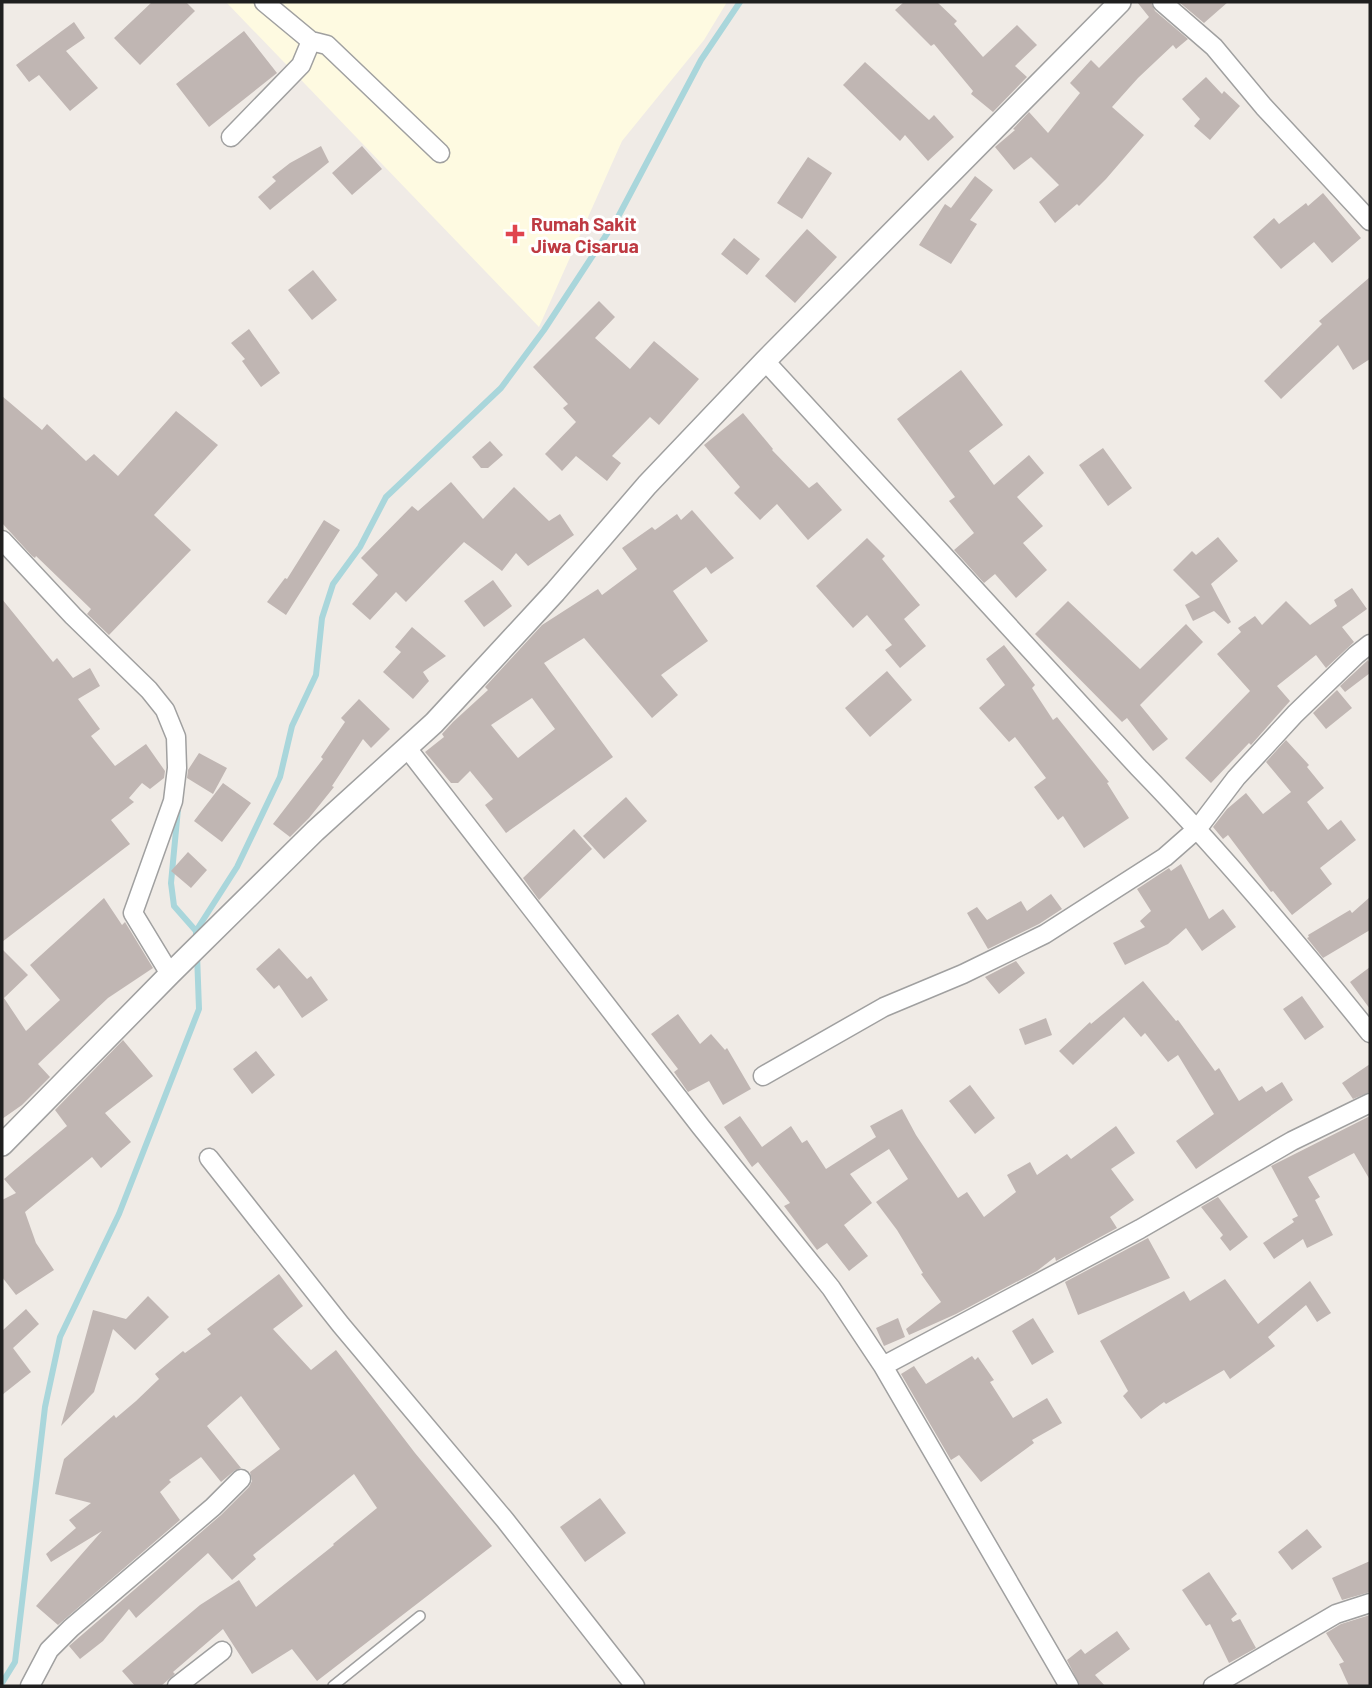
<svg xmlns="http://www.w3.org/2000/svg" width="1372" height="1688" font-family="Barlow,sans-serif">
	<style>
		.education { fill: #fefae1 }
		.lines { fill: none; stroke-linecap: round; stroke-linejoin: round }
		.stream { stroke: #a9d6db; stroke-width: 6 }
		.building { fill: #c0b6b3; fill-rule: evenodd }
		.service-casing { stroke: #a0a0a0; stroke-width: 12 }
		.minor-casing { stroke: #a0a0a0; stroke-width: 21 }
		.tertiary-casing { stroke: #a0a0a0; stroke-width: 24 }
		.service { stroke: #fff; stroke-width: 9 }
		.minor { stroke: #fff; stroke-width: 18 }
		.tertiary { stroke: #fff; stroke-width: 21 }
		.health-dot { fill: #e0444e; stroke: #fff; stroke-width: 2.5 }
		.labels { text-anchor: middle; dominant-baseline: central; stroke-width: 6; stroke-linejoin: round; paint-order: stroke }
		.health-label { font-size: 19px; font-weight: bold; fill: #be3a42; stroke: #fff; text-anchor: start }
	</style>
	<rect width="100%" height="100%" fill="#f0ebe6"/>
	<path class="education" d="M226,2h501l-23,38 -82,101 -83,186z"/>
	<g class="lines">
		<path class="stream" d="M178,809l-7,74 3,23 22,25
			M196,940v-9l41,-64 43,-90 12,-51 24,-51 6,-57 11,-34 27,-37 26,-50 115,-109 43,-58 74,-113 83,-157 39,-58
			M2,1683l13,-21 30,-255 15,-70 59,-123 80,-205 -2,-55"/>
	</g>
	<path class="building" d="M152,2h34l9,9 -55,54 -26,-27z
		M904,2h33l20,19 -3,3 29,33 34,-32 20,20 -22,21 12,11 -34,35 -22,-18 2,-3 -39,-47 -3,2 -36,-36z
		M1137,2h14l4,9 33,28 -12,10 -3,-4 -35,33 -26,29 32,28 -38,44 -27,27 -2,-2 -22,19 -16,-21 20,-17 -28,-28 -17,13 -19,-23 20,-17 -2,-1 16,-17 19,21 32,-40 -10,-10 21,-23 8,8 50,-51z
		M1179,2h49l-24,21z
		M74,22l11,16 -19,13 32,37 -28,23 -31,-36 -10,7 -13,-17z
		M244,31l33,42 -68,54 -33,-43z
		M865,62l64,58 5,-5 20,22 -26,24 -23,-26 -5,6 -57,-56z
		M1206,77l16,17 2,-3 16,15 -30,34 -16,-14 6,-7 -18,-20z
		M321,146l8,16 -59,48 -12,-13 18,-16 -4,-4 18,-14z
		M362,146l20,23 -30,26 -20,-22z
		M808,157l24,16 -30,46 -25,-16z
		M975,176l18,14 -23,30 7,4 -26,40 -32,-19 26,-41 6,4z
		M1323,193l38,45 -29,25 -18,-21 -33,27 -28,-32 21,-19 5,6 27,-21 2,3z
		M807,229l30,28 -42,46 -30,-27z
		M734,238l26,21 -13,16 -26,-21z
		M313,270l24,30 -25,20 -24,-30z
		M1370,277v82l-17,11 -15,-25 -57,54 -17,-18 58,-57 -3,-3z
		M599,301l16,16 -20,21 35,31 24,-28 45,38 -40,46 -9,-8 -38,39 9,7 -14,18 -31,-25 -14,15 -17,-17 31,-32 -13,-14 5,-4 -35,-37z
		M249,329l31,44 -19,14 -19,-26 3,-2 -14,-16z
		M961,370l42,55 -34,26 25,34 35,-30 15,18 -27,24 26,29 -20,17 24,27 -31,28 -21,-24 -11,9 -30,-33 20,-17 -25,-32 6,-4 -58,-78z
		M2,396l40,34 5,-6 39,37 8,-7 24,22 58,-65 42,34 -64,70 37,35 -82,85 -22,-21 4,-5 -55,-53 -1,2 -3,-2 -30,-33z
		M743,413l30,36 -1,1 37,38 8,-6 25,28 -34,30 -31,-36 -17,16 -26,-27 6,-6 -36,-42z
		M490,441l13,14 -15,13h-7l-9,-11z
		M1103,448l29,40 -24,18 -29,-41z
		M451,482l32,37 31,-32 35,34 11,-7 14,21 -46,31 -12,-13 -14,18 -38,-29 -58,60 -10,-10 -26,28 -18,-16 26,-29 -17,-17 51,-52 6,5z
		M692,510l42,48 -23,16 -5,-7 -33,24 35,50 -47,34 17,20 -26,23 -68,-80 -40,25 69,94 -107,76 -21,-28 8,-6 -23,-28 -12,12h-7l-26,-31 19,-15 -2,-3 11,-12 35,-32 -3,-3 57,-62 56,-36 4,6 35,-26 -15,-21 30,-21 3,3 22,-16 4,6zM532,698l23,31 -37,29 -27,-33z
		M324,520l16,10 -54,85 -19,-13 18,-24 2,1z
		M1218,537l20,24 -27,23 20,38 -3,2 -14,-13 -21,10 -8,-16 15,-8 -27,-27 19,-19 4,4z
		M867,538l18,18 -3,3 38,46 -16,14 22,27 -26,22 -15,-18 7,-5 -25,-30 -14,13 -37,-42z
		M493,580l19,26 -28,21 -20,-26z
		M1352,588l15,21 -25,18 12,15 -28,26 -10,-13 -39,31 13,15 -39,44 -2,-2 -38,40 -26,-25 65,-67 -33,-37 24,-22 -3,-4 17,-12 7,9 24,-24 24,24 27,-19 -3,-6z
		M2,599l51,63 4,-4 16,20 17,-10 10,18 -22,13 22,30 -9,7 24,30 31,-22 19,27 -1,7 -14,11 -8,-6 -13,15 5,4 -23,18 19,24 -128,98z
		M1068,601l72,68 46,-45 17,18 -63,63 28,34 -15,12 -26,-33 -5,4 -87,-88z
		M412,627l34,29 -23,16 6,9 -16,18 -30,-27 18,-20 -6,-5z
		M1004,645l31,40 -3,3 21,32 4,-3 52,65 -2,1 22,35 -45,30 -21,-32 -5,4 -24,-33 12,-9 -31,-41 -6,5 -30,-34 26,-23 -19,-26z
		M1368,660l2,4v9l-25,19 -5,-6z
		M887,671l25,29 -42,37 -25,-29z
		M1337,690l15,18 -26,21 -13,-16z
		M359,699l31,30 -19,19 -8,-9 -31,47 2,1 -25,31 -19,19 -17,-13 50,-65 -2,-2 24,-35 -4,-4z
		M1286,740l23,25 -2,2 17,21 -17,14 21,28 13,-10 15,20 -36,28 12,16 -40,31 -19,-24 -2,1 -43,-57 -5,4 -10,-12 14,-18 19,-16 17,21 28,-22 -25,-30z
		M199,753l28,15 -14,26 -26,-16 1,-8z
		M223,783l28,20 -29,39 -28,-21z
		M626,797l21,24 -43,38 -21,-23z
		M574,829l18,20 -53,51 -16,-22z
		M188,852l19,18 -16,18 -20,-17z
		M1181,864l28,55 14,-10 13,18 -34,24 -16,-23 -18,16 -43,21 -12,-22 32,-16 -5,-6 11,-10 -14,-22 32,-21 2,3z
		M1051,894l11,15 -23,15 -51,25 -21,-36 10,-6 10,13 34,-19 6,10z
		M1370,897v33l-47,28 -16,-20 2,-1 -1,-2 42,-25 2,3z
		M104,898l18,27 3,-3 28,46 -45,30 -70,66 12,13 -28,28 -20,14v-170l26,26 -24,23 22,33 34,-31 -30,-35z
		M279,948l28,31 4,-3 17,24 -26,18 -23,-33 -5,4 -18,-20z
		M1016,961l9,12 -26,21 -14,-17z
		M1370,967v42l-20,-27z
		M1143,981l33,40 2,-1 37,51 4,-3 20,33 23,-15 4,6 16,-10 11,18 -97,69 -20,-28 38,-27 -36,-59 -10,7 -23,-29 -4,4 -17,-20 -51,48 -14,-14 31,-29 1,2z
		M1302,996l22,31 -19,13 -22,-31z
		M678,1014l22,30 11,-10 14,16 2,-2 24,41 -28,16 -14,-24 -21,11 -14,-20 4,-3 -27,-35z
		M1046,1018l6,17 -27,10 -6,-16z
		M123,1040l30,36 -48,37 26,29 -30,26 -9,-11 -67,55 11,31 18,27 -38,25 -14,-18v-77l14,-7 -12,-14 63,-53 -12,-16z
		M256,1051l19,24 -23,19 -19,-25z
		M1370,1064v28l-17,7 -11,-16z
		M970,1085l25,33 -20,16 -26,-33z
		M902,1109l14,26 42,63 9,-6 17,25 32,-25 -9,-17 23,-13 7,13 30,-21 4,5 45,-33 19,27 -24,16 23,31 -24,17 7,11 -61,33 -1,-4 -18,14 -81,43 -47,21 -3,-6 35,-27 -20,-28 2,-1 -26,-43 -21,-28 32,-23 -19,-30 -39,25 22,29 -28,22 24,31 -19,15 -22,-28 -10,7 -33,-44 6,-3 -32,-41 -6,5 -28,-40 16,-11 22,31 29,-21 11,17 5,-3 19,29 50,-32 -6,-11z
		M1370,1116v64l-16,-27 -46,24 12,20 -5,3 18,35 -26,13 -4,-9 -29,20 -11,-16 31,-21 -2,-3 6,-3 -27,-50z
		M1218,1197l30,40 -18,14 -10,-13 3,-3 -22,-28z
		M1148,1238l22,40 -92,37 -13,-33z
		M279,1274l24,32 -30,23 38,41 25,-20 79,103 77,93 -175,135 -25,-32 -40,25 -29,-45 -50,43 2,2 -14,12h-26l-13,-15 78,-66 39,-25 17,27 78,-62 -1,-1 44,-36 -23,-34 -101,81 3,4 -24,21 -24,-27 -72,65 -7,-9 -26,32 -23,18 -11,-13 152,-131 28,-28 3,-6 -2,-9 30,-23 -39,-53 -34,30 34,42 -7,3 -13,11 -20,-25 -32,23 2,2 -11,10 20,28 -122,105 -22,-19 66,-75 -51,31 -5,-8 30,-26 -7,-8 22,-17 -36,-9 9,-35 50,-44 2,3 20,-17 23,-22 -4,-5 28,-23 2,2 26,-19 -4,-5z
		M1225,1279l33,45 52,-43 21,32 -14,9 -11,-17 -38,32 7,9 -45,33 -6,-9 -58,34 -2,-2 -23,17 -18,-23 5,-5 -28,-50 84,-50 6,10z
		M148,1296l21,21 -34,33 -22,-21 -19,63 -33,34 32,-116 33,9z
		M26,1309l13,15 -26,24 18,24 -29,23v-64z
		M898,1318l7,19 -21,9 -8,-18z
		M1033,1318l21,34 -22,13 -20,-34z
		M972,1356l3,4 3,-3 16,23 -4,2 23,36 34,-20 15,25 -30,17 2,3 -53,39 -22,-27 -8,5 -50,-86 13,-8 12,18z
		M600,1498l26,35 -41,29 -25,-35z
		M1307,1529l15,18 -30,23 -14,-18z
		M1370,1561v31l-28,8 -10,-22z
		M1209,1572l28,42 -6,5 2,3 7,-3 16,29 -27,15 -19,-39 -4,2 -24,-36z
		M1370,1615v71h-21l-10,-22 5,-2 -18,-29 15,-9z
		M1117,1631l13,18 -35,26 10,11h-25l-13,-26 14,-11 4,5z"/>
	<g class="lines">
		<g class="service-casing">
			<path id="service" d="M333,1686l87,-70"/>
		</g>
		<g class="minor-casing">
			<path id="minor" d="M264,2l47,39 16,4 113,108
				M1162,2l52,45 50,60 106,114
				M231,137l70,-72 10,-24
				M765,361l373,406c83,85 158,174 232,266
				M2,540l71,76 76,74 16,20 11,27 1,31 -4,33 -40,112 37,61
				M407,748l294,379 130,161 52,78 186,320
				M763,1076l121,-69 79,-33 82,-40 120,-77 33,-29 38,-50 59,-64 61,-59 14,-11
				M209,1158l132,167 164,195 130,166
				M883,1366l257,-137 152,-88 78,-38
				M30,1686l19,-36 22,-22 142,-121 28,-28
				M177,1686l45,-35
				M1213,1686l123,-72 34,-11"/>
		</g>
		<g class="tertiary-casing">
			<path id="tertiary" d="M2,1145l168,-171 145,-143 119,-108 121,-131 92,-107 118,-124 355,-359"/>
		</g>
		<use href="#service" class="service"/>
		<use href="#minor" class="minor"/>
		<use href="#tertiary" class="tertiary"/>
	</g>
	<path class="health-dot" d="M511.5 223.5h7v7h7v7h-7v7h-7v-7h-7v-7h7z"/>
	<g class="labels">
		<g class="health-label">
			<text x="531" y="223">Rumah Sakit<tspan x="531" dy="22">Jiwa Cisarua</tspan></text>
		</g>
	</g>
	<rect width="1372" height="1688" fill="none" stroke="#1f1f1f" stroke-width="7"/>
</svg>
